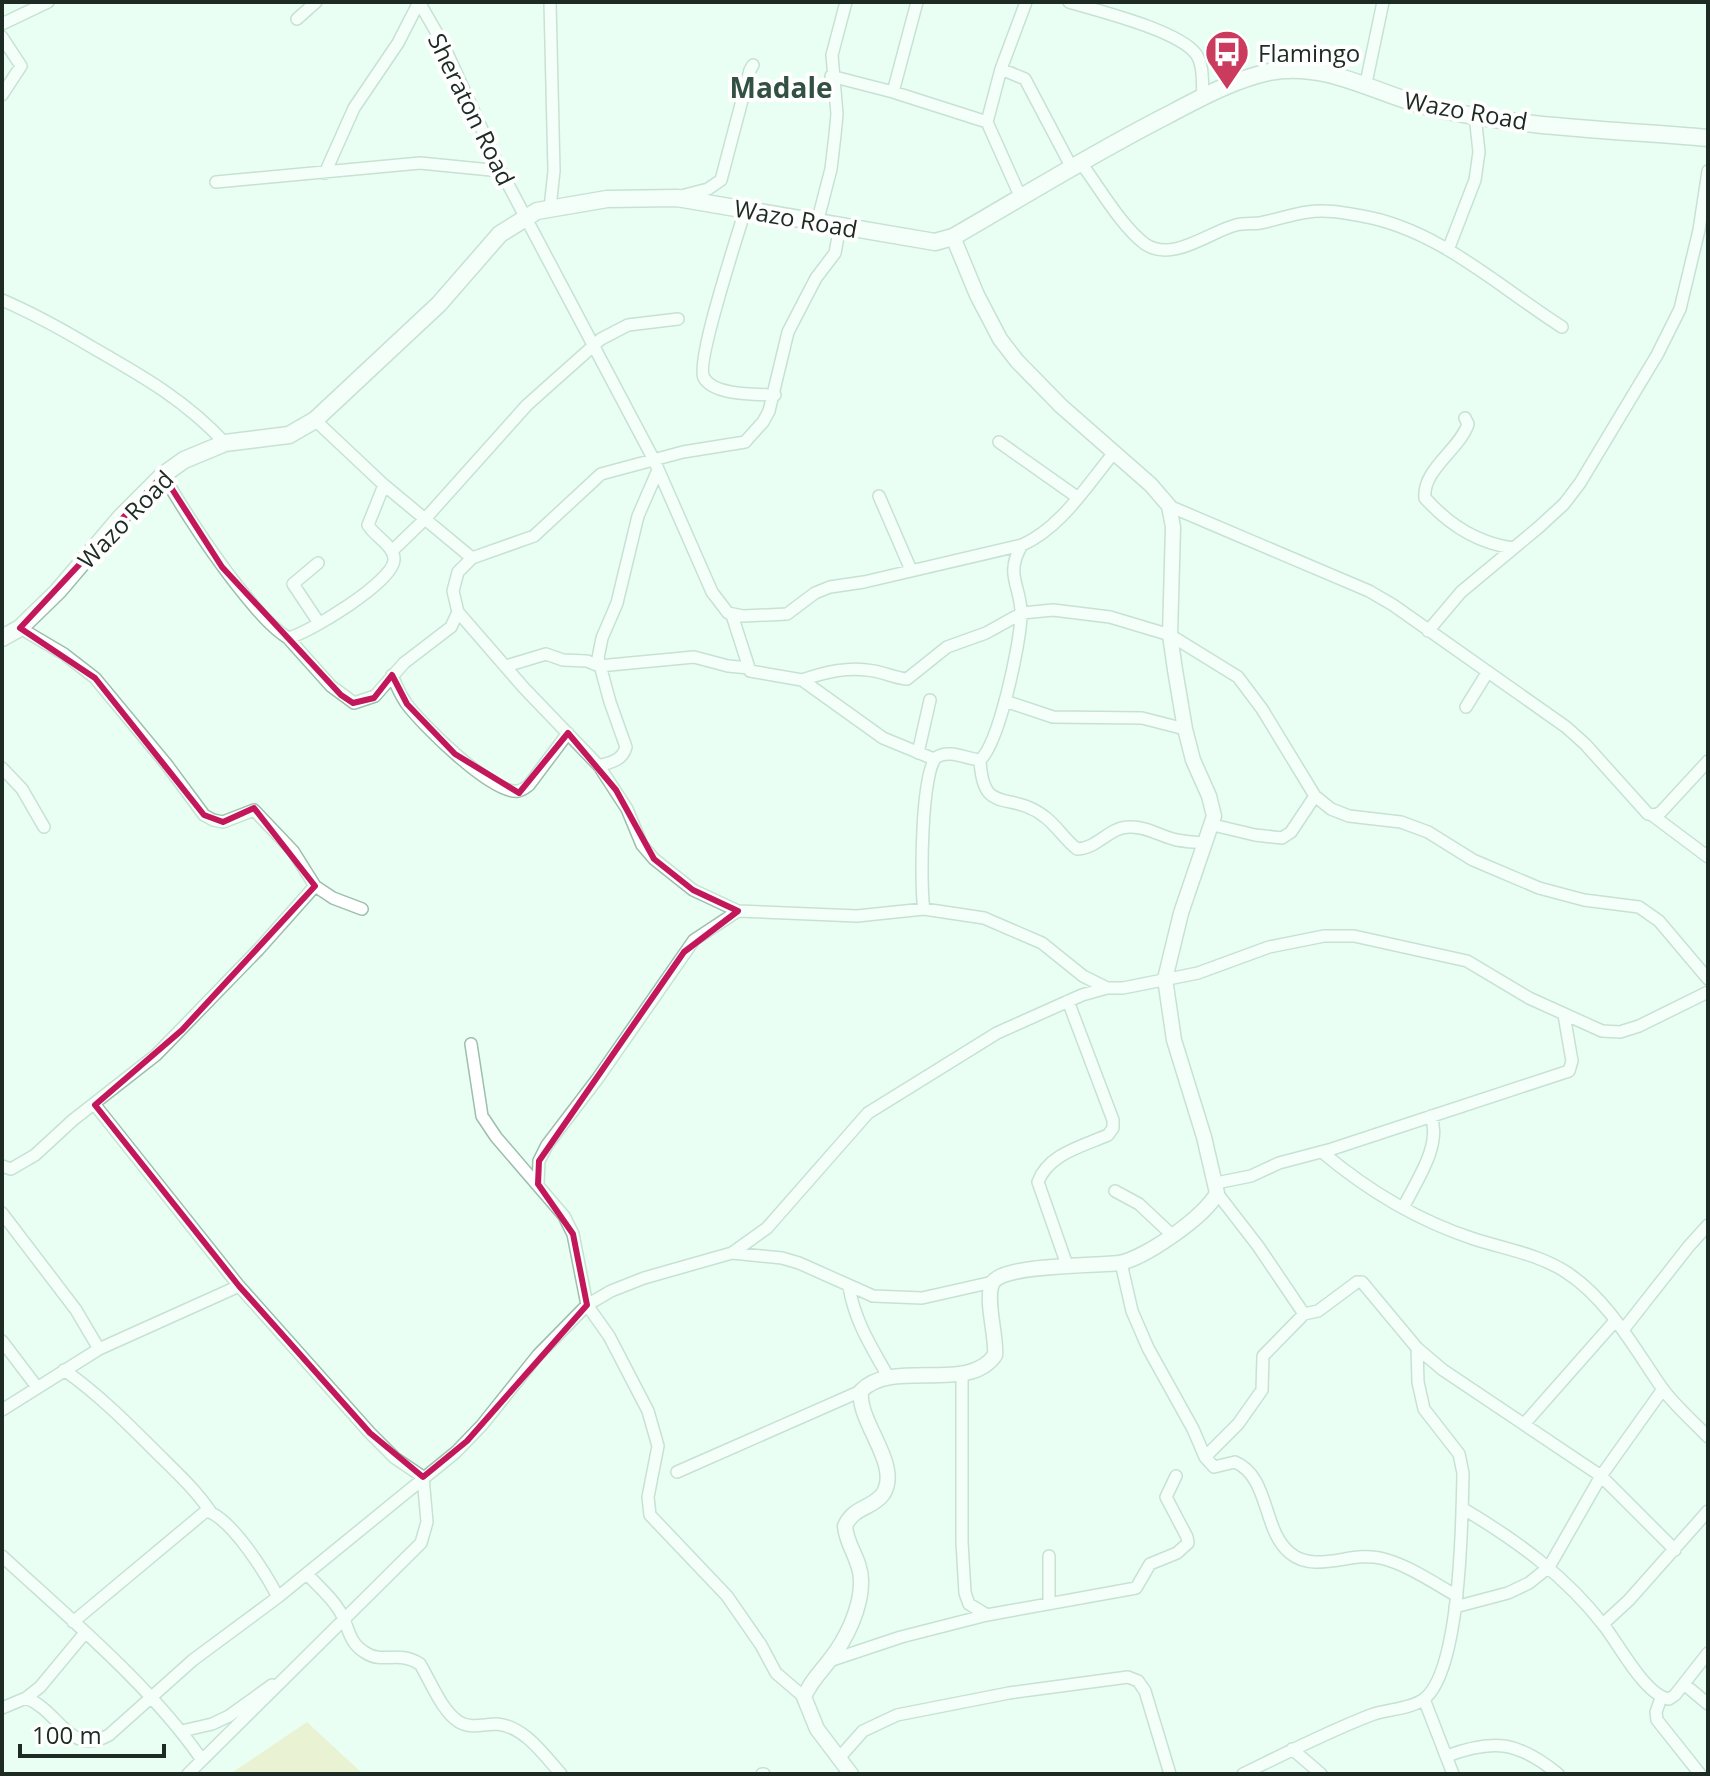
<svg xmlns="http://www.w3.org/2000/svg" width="1710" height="1776" font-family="'Open Sans',sans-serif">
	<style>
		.green { fill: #eae3af }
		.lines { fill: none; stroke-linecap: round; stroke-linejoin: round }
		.minor-casing { stroke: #9dbfad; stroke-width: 14 }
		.tertiary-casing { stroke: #9dbfad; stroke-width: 17 }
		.secondary-casing { stroke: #9dbfad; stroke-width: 19 }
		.minor { stroke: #fff; stroke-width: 11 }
		.tertiary { stroke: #fff; stroke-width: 14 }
		.secondary { stroke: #fff; stroke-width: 16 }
		.marked { fill: none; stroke: #c2185b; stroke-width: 6; stroke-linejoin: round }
		.labels { text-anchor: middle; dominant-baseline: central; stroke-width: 8; stroke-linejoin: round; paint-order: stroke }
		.poi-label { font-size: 24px; fill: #1d2b24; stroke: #fff; text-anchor: start }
		.street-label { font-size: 24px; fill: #1d2b24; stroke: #fff }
		.quarter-label { font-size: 28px; font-weight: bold; fill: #335142; stroke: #fff }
	</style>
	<rect width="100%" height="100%" fill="#eafff3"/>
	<path class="green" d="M307,1722l54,50 -131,2z"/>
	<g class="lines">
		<g class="minor-casing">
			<path id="minor" d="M419,2l23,40 59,129 153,289 58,132 16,21 15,3 44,-2 28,-21 15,-6 34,-5 158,-37c39,-17 65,-60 91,-91
				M550,2l4,169 -4,37
				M1069,2c29,9 109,28 127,52 8,11 6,30 7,43
				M297,19l19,-17
				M2,24l46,-22
				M2,37l19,29 -19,29
				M1001,69l24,10 47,89
				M831,76l62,16 94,30
				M1366,83l17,-81
				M893,92l24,-90
				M1081,163c18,24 40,63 64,81 28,19 66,-13 91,-19 8,-2 17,-1 24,-2 16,-3 32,-9 48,-11 17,-3 37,1 54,4 76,13 137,71 200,111
				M325,173l29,-65 44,-65 21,-41
				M216,182l204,-19 81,8
				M681,196l27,-7 13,-9 29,-110 3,-5
				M1021,198l-34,-76 14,-53 25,-67
				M745,210c-7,25 -50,153 -41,168 11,18 52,16 71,17
				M817,223l14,-54 4,-34 2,-21 -5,-59 14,-53
				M840,226l-5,27 -19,25 -28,54 -19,79 -6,11 -18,20 -62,10 -82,22 -67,62 -62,22 -14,14 -5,19 5,21 66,76 75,78 28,43 15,36 12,14 39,31 45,21 119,5 67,-7 60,9 58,25 41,33 24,12h16l75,-15 71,-26 55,-11h30l113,25 62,37 73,33 18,1 19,-6 69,-34
				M1448,250l27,-70 4,-28 -4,-37
				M2,300c33,14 63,31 93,49 49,28 91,52 130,94
				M1465,418l3,6c-8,25 -46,46 -43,74 24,27 52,45 88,50
				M315,420l69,65 88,73
				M999,442l78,55
				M163,475c25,42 50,81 81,119 13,16 27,33 44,44 21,-5 105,-56 106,-78 1,-14 -20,-24 -26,-35l16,-40
				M879,496l32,74
				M1169,506l200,85 24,14 173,122 19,17 63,70 8,1 5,-3 47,-51
				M392,551l33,-32 102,-114 74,-66 27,-14 50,-6
				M318,563l-25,21 26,39
				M732,615l18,56 52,9 81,58 51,21
				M20,628l44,26 31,24 72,87 37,50 9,5 10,2 31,-12 39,41 22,35 18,12 29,11
				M1428,631l33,-39 78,-65 25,-23 16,-21 77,-128 23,-46 19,-79 9,-59
				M288,638l43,48 23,17 21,-7 29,-33 47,-36 7,-15
				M506,666l40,-12 17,6 24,1 12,5 95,-9 34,9 21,2
				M392,675c4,10 8,19 14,28 15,21 87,92 112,88 5,-1 7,-3 11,-6l39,-52
				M802,680c23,-8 47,-14 72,-9 11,2 22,7 33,8l40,-32 39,-14 36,-20 31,-3 57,7 60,18 68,42 24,32 53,87 16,13 18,7 52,6 27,10 45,28 66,28 45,12 55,7 20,14 49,58
				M1005,701l48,16 89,1 43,11
				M1466,707l21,-34
				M918,753l12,-53
				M980,760c3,58 30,29 65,57 12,9 20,23 32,32 20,0 32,-22 52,-22 16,-1 29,8 44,12 10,3 21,3 32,4
				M599,766c12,-4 23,-5 27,-19l-16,-45 -12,-44 4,-20 15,-35 21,-87 20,-46
				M2,768l20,21 22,38
				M1652,815l56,42
				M1213,825l42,10 27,3 9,-6 24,-36
				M924,909c-4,-20 -3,-142 13,-152 12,-8 30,2 43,3 19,-16 40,-116 41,-143 2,-29 -18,-41 1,-72
				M471,1044l11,72 14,21 68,79 9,18 14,71 22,31 39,75 10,35 -10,51 2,18 77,81 34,49 15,28 28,24
				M95,1105l144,181 131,147 25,25 28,19
				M1322,1152c45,38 97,69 152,87 31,10 64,15 92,33 42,27 68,76 96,116 13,18 31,33 46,49
				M2,1166l9,3 24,-14 38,-35 83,-65 102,-105 57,-64
				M1216,1183l35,-7 28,-13 53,-14 237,-78 3,-10 -8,-46
				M538,1184l1,-23 8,-16 51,-67 96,-138 44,-29
				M1115,1191l24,13 33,31
				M1217,1193l41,53 46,68 14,-3 39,-29h5l55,66 26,22 158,106 74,74
				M1403,1208c13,-27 39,-62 28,-92
				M2,1213l74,97 23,39
				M732,1253l50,5 17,5 74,33 49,2 71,-16
				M1121,1263l11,48 16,37 45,81 12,28 9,10 21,-5c35,15 27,68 55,91 25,21 62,-2 90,5 27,6 54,25 77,38
				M1067,1265l-29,-83c10,-28 45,-36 70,-47l5,-7v-8l-45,-119
				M849,1287c6,35 23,61 40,91
				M1623,1330l66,-84 19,-21
				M2,1341l35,46
				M64,1370c33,23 62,52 90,80 20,20 40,38 56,61
				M962,1373v169l3,51 4,11 18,11
				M2,1410l97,-61 140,-63
				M1525,1423l90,-102
				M1205,1457l33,-33 24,-34 1,-34 41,-42
				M677,1472l184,-81
				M1462,1508c54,32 104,68 143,119 14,18 41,69 64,72l6,-4 33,-42
				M2,1556c67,62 149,130 200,204
				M1049,1556v47
				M307,1574c10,11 22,21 30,33 13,17 9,35 29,46 17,11 32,-3 54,11 11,18 21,46 39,58 12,7 25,2 38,2 27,2 47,31 64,50
				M1455,1607l53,-14 21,-10 20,-16 52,-91 62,-87
				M73,1622l133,-111c25,6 60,63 72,86
				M1603,1624l26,-24 79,-89
				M829,1661l72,-24 86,-22 149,-27 14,-24 27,-11 11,-10 -1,-6 -21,-40 10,-21
				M1684,1684l24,20
				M26,1698l14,-11 44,-53
				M1661,1698l-5,14 1,8 43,54
				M1424,1699l29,75
				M2,1708l24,-10c34,13 43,59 83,37l84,-75 85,-63 178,-145 26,-27 56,-70 49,-50 24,-14 33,-13 88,-25 35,-25 101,-115 129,-80 85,-38 25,-7
				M182,1731l30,-7 17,-8 43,-31
				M1292,1749l29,25
				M1447,1756c47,-18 72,-14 111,18
				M839,1758l24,-27 34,-16 112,-22 119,-16 10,4 7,10 25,83
				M188,1774l233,-231 6,-21 -4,-45
				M762,1774h2
				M1243,1774c43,-21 84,-42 128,-59 16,-6 40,-6 53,-16 37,-28 38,-180 39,-226l-4,-19 -35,-45 -6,-27 -1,-34"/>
		</g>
		<g class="tertiary-casing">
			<path id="tertiary" d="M851,1774l-34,-45 -13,-32c6,-15 15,-23 25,-36 17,-21 33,-54 32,-81 0,-20 -15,-35 -16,-54 9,-20 27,-17 38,-32 19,-29 -26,-72 -22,-103 32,-33 108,3 134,-36 2,-18 -11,-58 -2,-73 13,-18 103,-16 126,-19 25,-4 87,-47 98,-70l-13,-56 -30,-97 -9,-61 16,-66 33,-97 -5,-20 -16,-36 -8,-31 -10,-59 -5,-35 3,-108 -4,-21 -18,-21 -90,-79 -44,-45 -17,-22 -23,-44 -24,-58"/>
		</g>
		<g class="secondary-casing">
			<path id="secondary" d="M2,638l18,-10 38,-37 63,-74 42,-42 21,-15 41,-17 64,-8 26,-15 124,-116 61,-70 37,-23 70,-12 70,-1 258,44 18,-5c71,-41 142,-85 215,-122 32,-17 65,-35 101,-43 60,-12 111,25 168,37 88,19 181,21 271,29"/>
		</g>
		<use href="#minor" class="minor"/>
		<use href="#tertiary" class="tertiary"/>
		<use href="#secondary" class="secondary"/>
	</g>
	<path d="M0 0H1710V1776H0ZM163,475l59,92 119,128 12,8 21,-5 18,-23 15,29 48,50 64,39 49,-60 48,57 38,69 39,31 45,21 -54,41 -145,209 -1,23 35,50 14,71 -120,136 -44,36 -53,-44 -131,-147 -144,-181 87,-75 133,-144 -61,-78 -31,14 -19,-7 -109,-137 -75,-50z" fill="#eafff3" fill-opacity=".55" fill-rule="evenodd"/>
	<path class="marked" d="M163,475l59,92 119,128 12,8 21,-5 18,-23 15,29 48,50 64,39 49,-60 48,57 38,69 39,31 45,21 -54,41 -145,209 -1,23 35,50 14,71 -120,136 -44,36 -53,-44 -131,-147 -144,-181 87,-75 133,-144 -61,-78 -31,14 -19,-7 -109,-137 -75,-50z"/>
	<defs>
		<g id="bus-pin" transform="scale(2.3)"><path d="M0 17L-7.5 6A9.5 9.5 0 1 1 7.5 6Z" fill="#ca3b5e" stroke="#fff"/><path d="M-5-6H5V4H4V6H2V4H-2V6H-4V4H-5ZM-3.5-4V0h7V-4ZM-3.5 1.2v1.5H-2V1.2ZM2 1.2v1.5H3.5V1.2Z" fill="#fff"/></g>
	</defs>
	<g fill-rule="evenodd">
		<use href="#bus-pin" x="1227" y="52"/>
	</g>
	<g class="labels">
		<g class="poi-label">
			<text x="1258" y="52">Flamingo</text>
		</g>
		<g class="street-label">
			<text transform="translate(472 109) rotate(64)">Sheraton Road</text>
			<text transform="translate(1466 110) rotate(10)">Wazo Road</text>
			<text transform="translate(796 218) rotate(10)">Wazo Road</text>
			<text transform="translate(125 519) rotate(-46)">Wazo Road</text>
		</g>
		<g class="quarter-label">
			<text x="781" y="87">Madale</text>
		</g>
	</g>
	<rect width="1710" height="1776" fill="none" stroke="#1d2b24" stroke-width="8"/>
	<path d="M20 1744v12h144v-12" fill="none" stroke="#1d2b24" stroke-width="4"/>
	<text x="32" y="1744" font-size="24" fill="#1d2b24" stroke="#ffffff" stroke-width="6" paint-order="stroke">100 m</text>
</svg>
